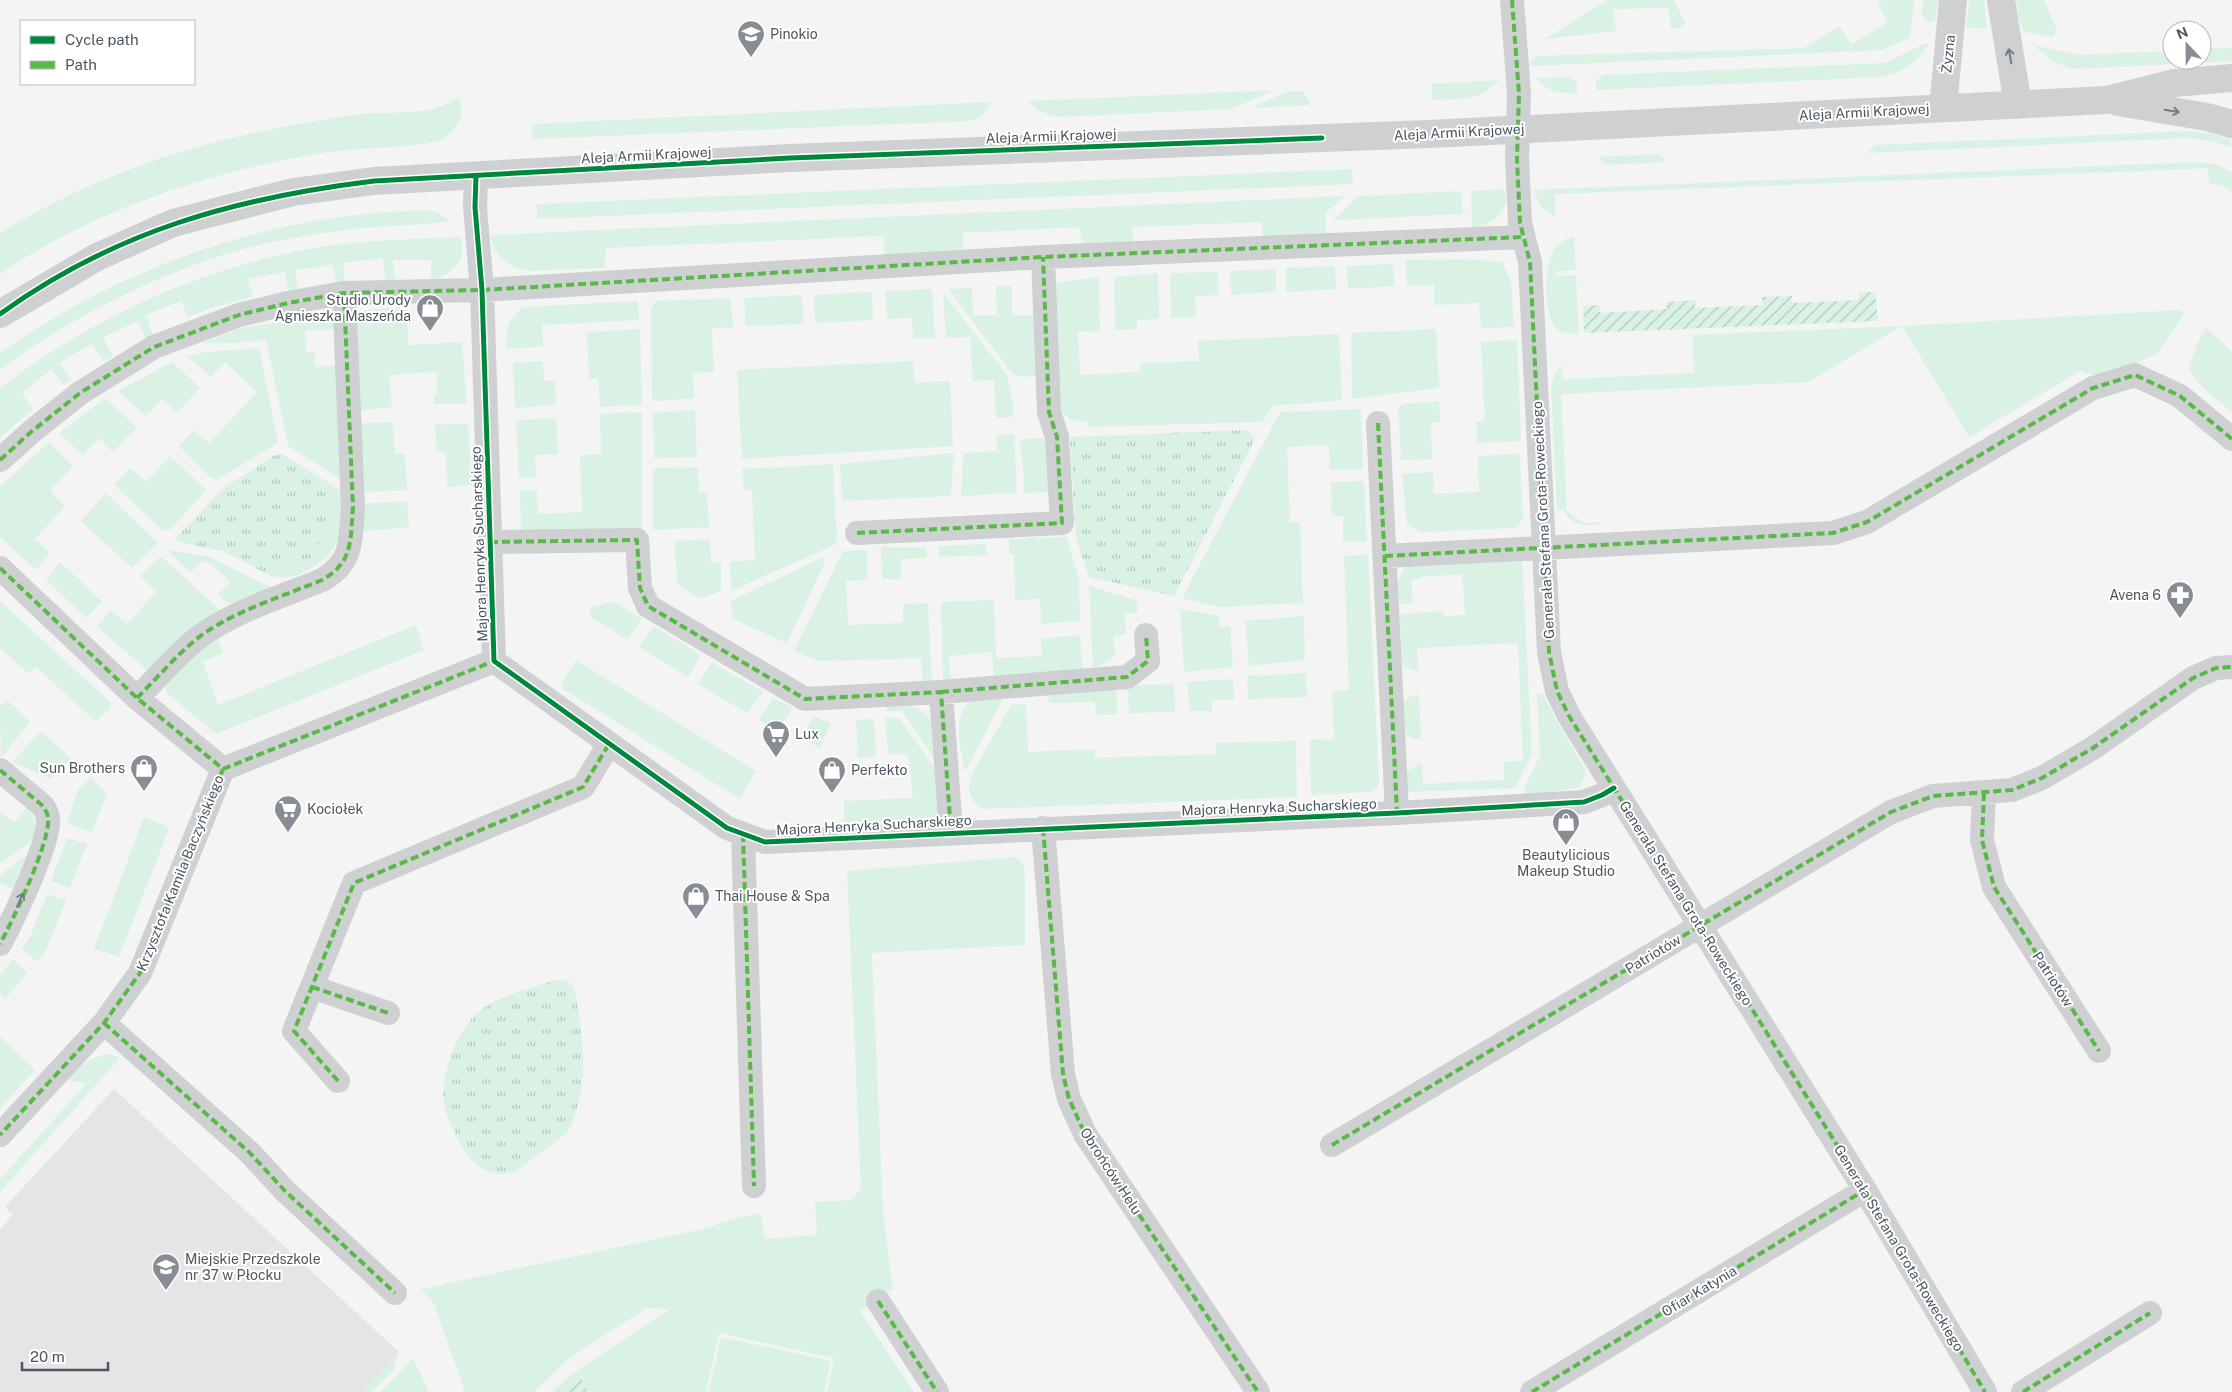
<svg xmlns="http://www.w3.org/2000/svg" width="2232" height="1392" font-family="'Public Sans',sans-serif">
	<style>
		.education { fill: #e6e5e6 }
		.grass { fill: #d9f2e3 }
		.park { fill: url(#park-tufts) }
		.garden { fill: url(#garden-furrows) }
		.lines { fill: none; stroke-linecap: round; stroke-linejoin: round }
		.minor { stroke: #ced0d2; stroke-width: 24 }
		.tertiary { stroke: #ced0d2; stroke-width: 28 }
		.quiet { stroke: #58b947; stroke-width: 4; stroke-dasharray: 8 4; stroke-linecap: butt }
		.cycleway-casing { stroke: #fff; stroke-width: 8 }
		.cycleway { stroke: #00873e; stroke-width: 5 }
		.oneway { stroke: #727b83 }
		.labels { text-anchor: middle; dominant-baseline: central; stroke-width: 4; stroke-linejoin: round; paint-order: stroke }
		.poi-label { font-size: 14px; fill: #4a5661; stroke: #fff; text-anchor: start }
		.street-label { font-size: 14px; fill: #4a5661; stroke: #fff }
	</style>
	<defs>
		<pattern id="park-tufts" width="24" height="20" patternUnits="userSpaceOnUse" patternTransform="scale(1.25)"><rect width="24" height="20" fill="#d9f2e3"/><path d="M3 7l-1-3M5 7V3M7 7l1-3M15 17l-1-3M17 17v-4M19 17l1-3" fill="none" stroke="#b2c7bb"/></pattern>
		<pattern id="garden-furrows" width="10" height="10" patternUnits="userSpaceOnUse" patternTransform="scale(1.25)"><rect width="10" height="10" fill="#d9f2e3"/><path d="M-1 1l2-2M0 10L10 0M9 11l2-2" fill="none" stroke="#b2c7bb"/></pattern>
	</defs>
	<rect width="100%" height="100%" fill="#f4f4f4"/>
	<path class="education" d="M114,1089l285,263 -37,40h-362v-163l13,-14 -8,-8z"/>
	<path class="grass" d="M1607,0h67l11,23 -4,4 -10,2 -3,-21 -55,1 3,22 -71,8z
		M1883,0h32l-6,38 -27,12 -351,16 -1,-5 5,-5 269,-8 35,-22 13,18 36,-22 -11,-18z
		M1924,0h14l-3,22 -7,1 -7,-9z
		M1970,0h14l3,29 -21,-2z
		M2016,0h28l13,30 -4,7 -29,-5 -6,-16z
		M1924,44h5c-13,18 -26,29 -49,33l-284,13v-8l6,-7 283,-12z
		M2033,45l47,10 92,-4v9h30v-11l30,-1v13l-159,8 -21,-8z
		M1570,77l7,6v10c-17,1 -30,-1 -41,-15z
		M1499,80c-21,23 -37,18 -67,20v-16z
		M1275,90l-44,19 -173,8 -20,-6 -10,-10z
		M1289,91h14l8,14 -60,3z
		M459,97c7,23 -2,29 -18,44 -41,8 -84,6 -125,13 -110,19 -223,56 -316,120v-41c77,-47 161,-80 249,-99 37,-8 74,-15 112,-20 32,-3 72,3 98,-17z
		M991,102l-10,15 -11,4 -437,18 -1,-15z
		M2189,131l25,3 17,6 1,8 -21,-7 -23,-3 -320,15 7,-8z
		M1659,154l7,8 -61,3 -6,-8z
		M2198,162l17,2 17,8v20l-11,-7 -12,-1 -1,-16 -18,1 -635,25v23l-15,-11 -6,-16z
		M1352,169l1,15 -816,35v-15z
		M1504,189c8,23 -13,35 -32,40l-1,-38z
		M1461,191l2,23 -129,6 24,-24z
		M1345,196l-19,16v23l-63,4 -2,-17 -129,5 1,17 -49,2 -5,-19 -116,6v19l-78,6 -1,-22 -278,12 -1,20 -77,3c-19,-4 -36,-16 -37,-36z
		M426,210l11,2 13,9c-25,4 -50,4 -76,6 -28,2 -58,7 -86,12 -97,17 -210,72 -288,131v-17c126,-89 272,-139 426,-143z
		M460,237c9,20 -8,40 -29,43v-20h-38l2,20h-10l-2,-22 -40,5 2,20 -9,2 -3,-20 -38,5 3,20 -10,2 -3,-20 -37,7 5,18 -39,10 -26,10 -7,-16 -35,14 7,20 -8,3 -7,-17 -35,16 10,19 -9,5 -12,-17 -33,19 13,16 -8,6 -13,-16 -29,24 11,16 -33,29v-50c92,-71 205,-122 320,-141 47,-7 93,-8 140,-10z
		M1574,237l2,33 -20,1v5l20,-1 3,59c-8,0 -17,1 -23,-6 -13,-12 -12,-64 -2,-79 5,-7 12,-10 20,-12z
		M1463,259l39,3 9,19 3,46 -33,1 -2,-25 -45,2v-20l-27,1 -2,-26z
		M1393,264l2,22 -47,3 -1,-23z
		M1335,266l1,23 -50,3v-24z
		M1276,269v23l-45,3 -1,-24z
		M1218,272l1,23 -24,1 1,21 -25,1 -1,-45z
		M1158,273l1,46 -22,1v9l-22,1 -1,-53z
		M1099,277l1,54 -22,1 2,43 60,-3v-9l59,-2 -1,-20 141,-7 3,66 -69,6 -11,16 -175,5v-5l-17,-2 -10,-10 -6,-127z
		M996,286h16v29h24l2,61 -17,1 -8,-3 -65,-85 24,-1 1,27h24z
		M932,289l3,49 -22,1 -1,-21 -25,1 -2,-28z
		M872,292l1,28 -58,3 -1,-28z
		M943,293l64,82 7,36 -3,6 -15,1 -2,-38 -21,1 -3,-44 -24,1z
		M802,295l2,29 -58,2 -2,-28z
		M731,298l2,29 -21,1 2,44 -21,1 1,25 -38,3 -4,-2 -1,-91 5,-7z
		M638,301l1,19 -97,5 1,21 -36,3c-2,-20 1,-30 16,-42z
		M407,307l1,38 54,-3 5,62h-33v-10h4l-2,-22 -47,3 3,32 -36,4 -4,-85 13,-16z
		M2180,310l4,4 -27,40 -54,23 -23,-6 -111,66 -67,-111 -94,56 -247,12 6,117 17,12 18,-1 1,2c-17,1 -32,4 -39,-14h-7l-6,-123 4,-14 7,-8 1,14 131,-6 -2,-38 210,-9z
		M314,318h24v11l-33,2 1,21 9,1v14l21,-2 4,114 -52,-33 -22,-106 -33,3h-31l39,-15z
		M2206,328l26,24v60c-16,-13 -33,-25 -43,-43l7,-23z
		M640,329l2,76 -42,2 -2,-29 -9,1 -2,-47z
		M1436,329l3,59 -87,11 -1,-66z
		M1517,340l4,101 -44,2 -1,-21 9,-1 -4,-79z
		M259,348l19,95 -61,37 -7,-3 -31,-31 15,-16 15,13 48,-51 -32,-30 -14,15 -24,-21 19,-4z
		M543,361l1,20h11l1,24 -41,3 -2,-45z
		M913,361l2,22 35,-2 3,65 -211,13 -5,-89z
		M172,362l28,26 -23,25 -15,-14 -16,17 -28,-25z
		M105,398l32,29 -24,25 -14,-14 -16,17 -24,-22z
		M1439,401l1,21 -9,1 1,36 -31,1 -3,-51 4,-5z
		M1361,409l2,60 -33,1 -1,-25 -42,2 3,75h10l3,81 -83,4 -38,-9 98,-186z
		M695,410l2,47 -43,1 -1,-45z
		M642,412v117l-58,3 -63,-3 -1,-39h17l1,24 44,-2 -2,-57 21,-1 -1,-40z
		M556,418l2,36 -23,1 1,23h-17l-3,-58z
		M393,422l2,32h10l2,36 -49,2 -2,-68z
		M468,423l4,62 -25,2 -1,-34 -9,-1 -2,-27z
		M1014,434l3,59 -56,3 2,-43 34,-2 -1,-16z
		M1046,438l5,54 -26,1 -5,-54z
		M49,442l24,24 -23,25 15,15 -30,33 15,14 -14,17 -36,-33v-51z
		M954,453l-3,43 -109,5 -2,-37z
		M1520,454l3,65 -8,9 -94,4 -14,-8 -5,-50 31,-2 1,22 45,-2 -1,-36z
		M170,456l36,34 -36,40h-8l-48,-45 16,-17 16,14z
		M833,464l4,77 -3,4 -103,46 -1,-29 25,-2 -3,-70h-8l-2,-21z
		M698,467l1,26 8,-1 2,35 -56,3v-58l3,-4z
		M326,481l16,11c0,13 1,27 -1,39 -5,27 -46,55 -72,44l39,-13 22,-59z
		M1364,481l3,61h-24v-26h-11l-1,-34z
		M106,493l52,50 -26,25 -51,-47z
		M407,501l2,26 -46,4 -3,-27z
		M1067,537l12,43 1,41 -39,3 -1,-25 -25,1 -1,-46h-5v-15z
		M710,539l1,24 10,-1v29l-21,8 -20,-13 -3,-5 -2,-40z
		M986,544l1,11 -48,2v-11z
		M926,547l1,11 -26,1v20h-19l-1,-32z
		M167,550l43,7 64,32 -29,12 -18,2 -9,-9 12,-12 -19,-18 -9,-3 -12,12z
		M867,550l1,30 -22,1 2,44 55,-2v-19l25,-1 4,80 -9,1 -2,-26 -103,3 -24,-10 49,-100z
		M1368,554l11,231 -7,7 -61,3 -1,-55 24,-1 -2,-48 17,-1 -5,-134z
		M161,556l60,55 -72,61 -52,-45 14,-17 16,14 29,-32 -16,-16z
		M823,557l3,3 -39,83 -54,-24 -2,-18z
		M1522,557l10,197 -17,34 -107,4 -3,-20 17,-9 1,21 81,-4v-18l19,-1 -5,-118 -101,5 1,23 -7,-1 -9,-6 -2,-50 44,-3v5l21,-1 -3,-41 -41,3v2h-10l2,24 -14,1c-1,-15 -4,-28 9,-39z
		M60,562l42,39 -16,17 -40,-38z
		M1089,586l48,14 1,12 -13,2 1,20 -13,2 2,19 -6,6 -16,8z
		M994,600l2,58 46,-2 -1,-17 39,-4 3,37 -89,7 -2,-27 -43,4 2,26 -8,1 -2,-81z
		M0,601l111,102 -1,5 -14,14 -60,-55 -7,7 -29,-26z
		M613,601l29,18 -14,21 -37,-23 -1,-9z
		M1180,609l39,7v11l11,-1 3,41 -49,5z
		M1304,616l1,44 -56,6 -4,-45z
		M416,625l8,25 -208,84 -49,-41 -1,-8 37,-39 15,-6 5,13 -20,9 15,43z
		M654,626l47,29 -13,22 -49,-30z
		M576,660l180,111 -16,28 -175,-109 -4,-5z
		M712,662l51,30 -16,21 -49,-29z
		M1306,673l1,24 -59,2 -1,-23z
		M1233,679l1,21h-22v11h-22l-3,-29z
		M1174,684l1,28 -46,1 -2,-27z
		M1116,685l1,29 -21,1 -1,-13 -46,1 -2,-11z
		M1543,693l12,25 30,51v8l-6,11 -53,7 -1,-9 15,-30 -3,-62z
		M1419,695l2,44c-22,1 -18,-19 -18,-36l6,-6z
		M773,698l20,10 -17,23 -17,-11z
		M1002,699l-1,4 -36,69c-4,-23 -14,-53 5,-71z
		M7,700l23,22 -29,36 -1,-52z
		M1026,704l2,48 67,-3v9l121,-4v-11l80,-2 1,56 -317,12c-10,-12 -14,-20 -8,-35l39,-69z
		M905,705c34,5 30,31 33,59l-36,-53h-16v-5z
		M814,716l17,7 -11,26 -18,-12z
		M885,718h14c8,12 40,54 43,64 3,12 0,32 -11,38l-87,4v-23l69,-3 -5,-44h-20z
		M874,719l2,38 -18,1 -2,-38z
		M41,731l30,28 -20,20 -39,-17z
		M91,777l16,16 -15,40 -25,-10 11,-33z
		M28,806l8,19 -1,14 -35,24v-51l14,10z
		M144,817l22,9 2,5 -49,126 -25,-8z
		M67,838l20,6 -17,44 -19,-7z
		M28,854l-13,36 -15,-7v-8z
		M1016,857l8,9 1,11v68l-153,8 11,258 10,78 -33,22 54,81h-87l7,-34 -115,-25 -13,59h-154l21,-19 97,-64 -23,-1 -78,50 -35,34h-69l-31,-88 -13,-15 282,-60 33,-11 25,-5 3,26 53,-4 -2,-33 36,-2 10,-11 -14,-318z
		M47,894l19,6 -21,53 -8,9 -15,-13 9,-14z
		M13,959l14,14 -22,26 -5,-7v-17z
		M0,1036l35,34 -35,38z
		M111,1054l9,4 -120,134v-13l87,-96 -22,-3c14,-15 26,-23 46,-26z
		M721,1337l110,24 -7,31h-115z
		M399,1352l-6,18 -21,22h-10z
		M413,1358l16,34h-48z"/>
	<path class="park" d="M1247,430l8,9 -81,157 -85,-19 -11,-33 -3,-19 -5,-88z
		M282,454l44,27 4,22 -1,25 -22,34 -38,13 -46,-24 -38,-7 -10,-5 47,-50 51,-33z
		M555,980c6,0 13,0 17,5 7,9 13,78 11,91 -2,18 -7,39 -15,56l-52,39c-31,12 -51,-14 -62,-40 -4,-9 -9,-18 -10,-28 -3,-28 11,-68 31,-88 20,-19 54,-26 80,-35z"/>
	<path class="garden" d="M1859,292h16l3,29 -294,12 -1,-27 16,-1 1,8 67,-4 -1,-7 29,-2v8l68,-3 -1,-8 30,-1v7l67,-3z
		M580,1376l8,16h-30z"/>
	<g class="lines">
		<path class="minor" d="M1512,0l7,94 -2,65 3,64 10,39 19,390 8,39 12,25 296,474 120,202
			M476,176l-1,31 7,83 12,371 233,167 38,14 632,-29 187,-11 18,-7 12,-7
			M1378,423l19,390
			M0,460l31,-28 49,-39 74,-46 85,-32 49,-12 56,-10 138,-3 561,-33 480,-20
			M857,533l205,-10 -5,-86 -8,-25 -6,-155
			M490,542l147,-2 3,48 8,18 157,93 136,-7 10,141
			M1385,556l448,-23 34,-11 226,-134 42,-13 45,21 52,43
			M0,568l137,130 86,71 -83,204 -36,50 -104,112
			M941,692l186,-15 21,-16 -2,-26
			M137,698c19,-19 37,-40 57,-57 34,-28 87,-44 128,-61 32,-18 28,-40 31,-72l-9,-215
			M223,769l271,-108
			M0,770l43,36c4,6 6,11 5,18 -2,26 -35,96 -48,120
			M1984,793l-2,47 12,47 105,164
			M1043,828l20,246 6,25 16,35 173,258
			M743,834l11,352
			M312,987l76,26
			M104,1023l145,129 36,39 110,102
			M338,1081l-44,-50 60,-148 229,-96 26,-43
			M1332,1145l559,-333 42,-16 79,-6 30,-12 51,-30 100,-70 23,-10 16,-1
			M878,1301l59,91
			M1532,1392l333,-202
			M2023,1392l127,-79"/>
		<path class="tertiary" d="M2001,0l17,105
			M2118,102l89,15 25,7
			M1943,108l10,-108
			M0,314l97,-57 76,-34 120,-31 81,-11 416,-23 639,-24 678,-34 67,-17 58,-5"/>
		<path class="quiet" d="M1512,0l7,94 -2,65 3,64 10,39 19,390 8,39 12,25 296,474 120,202
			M1378,423l19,390
			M0,460l31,-28 49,-39 74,-46 85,-32 49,-12 56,-10 138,-3 561,-33 480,-20
			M857,533l205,-10 -5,-86 -8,-25 -6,-155
			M490,542l147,-2 3,48 8,18 157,93 136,-7 10,141
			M1385,556l448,-23 34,-11 226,-134 42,-13 45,21 52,43
			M0,568l137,130 86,71 -83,204 -36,50 -104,112
			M941,692l186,-15 21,-16 -2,-26
			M137,698c19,-19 37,-40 57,-57 34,-28 87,-44 128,-61 32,-18 28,-40 31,-72l-9,-215
			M223,769l271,-108
			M0,770l43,36c4,6 6,11 5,18 -2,26 -35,96 -48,120
			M1984,793l-2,47 12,47 105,164
			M1043,828l20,246 6,25 16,35 173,258
			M743,834l11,352
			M312,987l76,26
			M104,1023l145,129 36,39 110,102
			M338,1081l-44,-50 60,-148 229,-96 26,-43
			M1332,1145l559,-333 42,-16 79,-6 30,-12 51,-30 100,-70 23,-10 16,-1
			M878,1301l59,91
			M1532,1392l333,-202
			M2023,1392l127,-79"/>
		<g class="cycleway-casing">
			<path id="cycleway" d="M476,176l-1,31 7,83 12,371 233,167 38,14 632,-29 187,-11 18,-7 12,-7
				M0,314c115,-83 235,-116 374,-133l416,-23 532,-20"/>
		</g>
		<use href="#cycleway" class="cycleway"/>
	</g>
	<defs><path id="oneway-shaft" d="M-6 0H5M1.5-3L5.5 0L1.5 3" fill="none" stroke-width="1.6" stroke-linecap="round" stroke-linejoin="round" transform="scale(1.25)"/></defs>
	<g class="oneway">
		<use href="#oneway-shaft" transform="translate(2010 56) rotate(-100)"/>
		<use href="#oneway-shaft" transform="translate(2172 111) rotate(10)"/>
		<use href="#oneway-shaft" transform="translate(20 900) rotate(-66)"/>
	</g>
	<defs>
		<g id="school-pin" transform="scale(1.4375)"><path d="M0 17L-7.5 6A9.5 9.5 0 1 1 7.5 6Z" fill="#868d94" stroke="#fff"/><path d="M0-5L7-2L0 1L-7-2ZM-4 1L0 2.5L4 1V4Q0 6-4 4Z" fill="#fff"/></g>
		<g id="shop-pin" transform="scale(1.4375)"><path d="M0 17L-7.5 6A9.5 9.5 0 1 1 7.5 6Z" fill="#868d94" stroke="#fff"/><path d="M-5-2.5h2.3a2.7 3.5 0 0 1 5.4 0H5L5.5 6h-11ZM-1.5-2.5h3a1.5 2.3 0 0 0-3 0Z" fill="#fff"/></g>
		<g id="pharmacy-pin" transform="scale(1.4375)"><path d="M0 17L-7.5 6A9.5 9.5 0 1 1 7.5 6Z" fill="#868d94" stroke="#fff"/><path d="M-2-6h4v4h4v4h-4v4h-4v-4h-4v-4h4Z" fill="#fff"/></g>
		<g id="supermarket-pin" transform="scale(1.4375)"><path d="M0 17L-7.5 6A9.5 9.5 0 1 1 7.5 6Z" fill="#868d94" stroke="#fff"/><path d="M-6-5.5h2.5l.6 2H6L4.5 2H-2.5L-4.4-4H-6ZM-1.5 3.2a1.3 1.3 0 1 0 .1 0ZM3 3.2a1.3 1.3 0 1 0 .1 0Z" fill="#fff"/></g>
	</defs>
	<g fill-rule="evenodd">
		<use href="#school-pin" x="751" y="34"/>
		<use href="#shop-pin" x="430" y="308"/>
		<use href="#pharmacy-pin" x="2180" y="595"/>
		<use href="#supermarket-pin" x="776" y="734"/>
		<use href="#shop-pin" x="144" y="768"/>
		<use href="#shop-pin" x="832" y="770"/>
		<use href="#supermarket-pin" x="288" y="809"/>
		<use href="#shop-pin" x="1566" y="822"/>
		<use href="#shop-pin" x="696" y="896"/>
		<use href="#school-pin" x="166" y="1267"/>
	</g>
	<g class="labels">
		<g class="poi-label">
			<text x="770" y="34">Pinokio</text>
			<text x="411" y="300" text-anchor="end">Studio Urody<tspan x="411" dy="16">Agnieszka Maszeńda</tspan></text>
			<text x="2161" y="595" text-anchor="end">Avena 6</text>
			<text x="795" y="734">Lux</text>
			<text x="125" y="768" text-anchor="end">Sun Brothers</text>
			<text x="851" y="770">Perfekto</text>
			<text x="307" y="809">Kociołek</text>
			<text x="1566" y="855" text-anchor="middle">Beautylicious<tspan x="1566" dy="16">Makeup Studio</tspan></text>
			<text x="715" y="896">Thai House &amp; Spa</text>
			<text x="185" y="1259">Miejskie Przedszkole<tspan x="185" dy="16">nr 37 w Płocku</tspan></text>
		</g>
		<g class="street-label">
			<text transform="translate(1948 54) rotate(-84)">Żyzna</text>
			<text transform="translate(1864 112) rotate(-3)">Aleja Armii Krajowej</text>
			<text transform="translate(1459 132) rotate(-3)">Aleja Armii Krajowej</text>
			<text transform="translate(1051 136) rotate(-2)">Aleja Armii Krajowej</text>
			<text transform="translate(646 155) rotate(-3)">Aleja Armii Krajowej</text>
			<text transform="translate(1543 520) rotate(-93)">Generała Stefana Grota-Roweckiego</text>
			<text transform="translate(479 544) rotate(-92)">Majora Henryka Sucharskiego</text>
			<text transform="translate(1279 807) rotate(-2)">Majora Henryka Sucharskiego</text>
			<text transform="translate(874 825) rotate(-3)">Majora Henryka Sucharskiego</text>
			<text transform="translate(180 873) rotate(-68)">Krzysztofa Kamila Baczyńskiego</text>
			<text transform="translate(1686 903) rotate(58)">Generała Stefana Grota-Roweckiego</text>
			<text transform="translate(1653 954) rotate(-31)">Patriotów</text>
			<text transform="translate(2053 979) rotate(57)">Patriotów</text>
			<text transform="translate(1111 1171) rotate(57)">Obrońców Helu</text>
			<text transform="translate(1899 1248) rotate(59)">Generała Stefana Grota-Roweckiego</text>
			<text transform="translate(1699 1291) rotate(-31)">Ofiar Katynia</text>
		</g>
	</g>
	<rect x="20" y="20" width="175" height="65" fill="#ffffff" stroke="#b7bbc0"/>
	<rect x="30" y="36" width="25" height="8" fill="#00873e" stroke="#b7bbc0"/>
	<text x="65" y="45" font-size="15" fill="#4a5661">Cycle path</text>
	<rect x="30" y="61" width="25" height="8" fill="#58b947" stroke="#b7bbc0"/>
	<text x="65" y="70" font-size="15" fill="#4a5661">Path</text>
	<g transform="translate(2187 45) rotate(338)"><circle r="24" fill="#ffffff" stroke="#b7bbc0"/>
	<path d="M0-4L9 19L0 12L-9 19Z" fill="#868d94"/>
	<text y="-8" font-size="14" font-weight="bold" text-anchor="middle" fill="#4a5661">N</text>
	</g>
	<path d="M22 1362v8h86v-8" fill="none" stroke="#4a5661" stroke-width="2.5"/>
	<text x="30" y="1362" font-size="15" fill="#4a5661" stroke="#ffffff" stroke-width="4" paint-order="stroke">20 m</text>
</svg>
